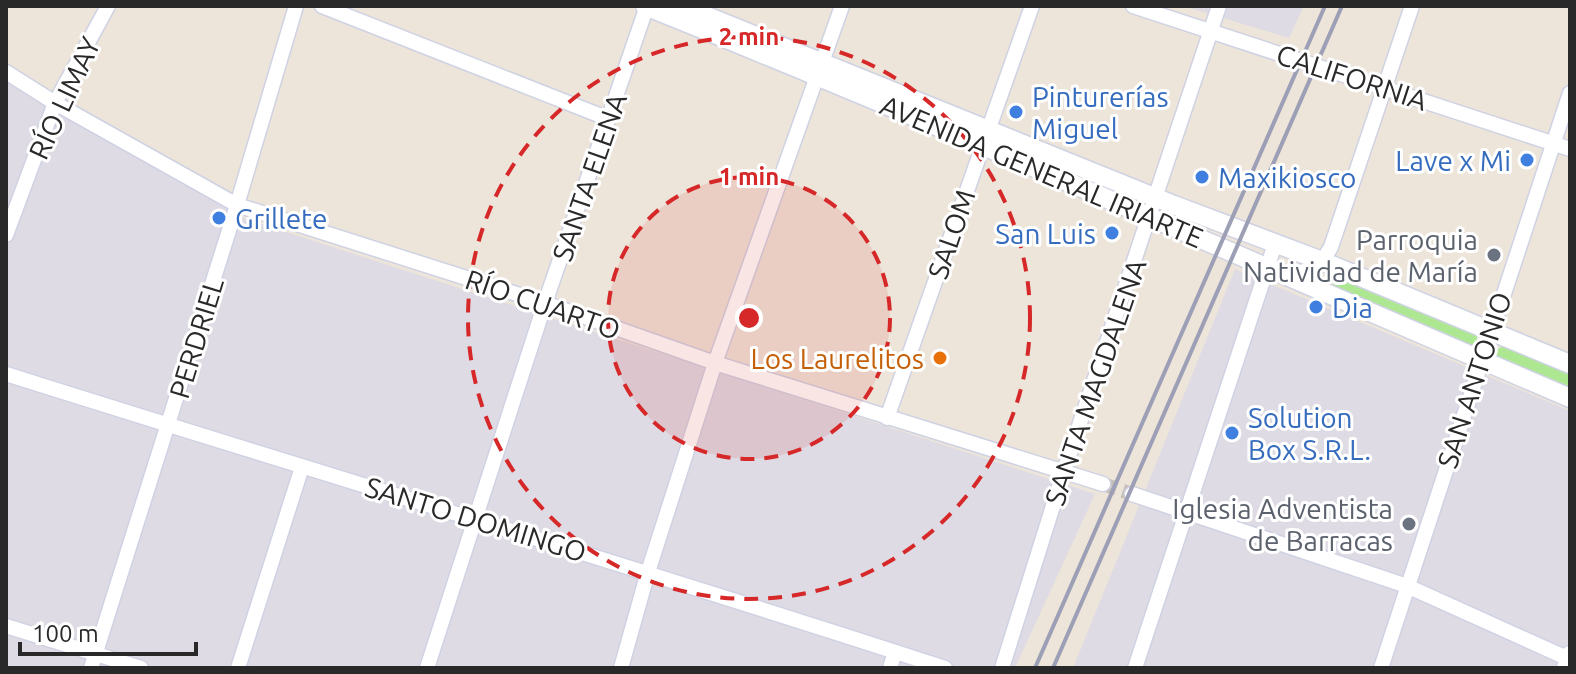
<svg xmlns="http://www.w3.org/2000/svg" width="1576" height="674" font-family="Ubuntu,sans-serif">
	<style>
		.industrial { fill: #dedbe4 }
		.green { fill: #ade792 }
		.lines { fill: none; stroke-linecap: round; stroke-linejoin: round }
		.minor-tunnel { stroke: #c6bfb7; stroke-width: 14; stroke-dasharray: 14 7; stroke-linecap: butt }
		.minor-casing { stroke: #cfd2e3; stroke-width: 17 }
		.secondary-casing { stroke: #cfd2e3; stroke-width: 21 }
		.minor { stroke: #fff; stroke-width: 14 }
		.secondary { stroke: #fff; stroke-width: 18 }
		.rail { stroke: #9c9fb5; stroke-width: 4 }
		.ring { fill: none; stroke: #d62828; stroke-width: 4; stroke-dasharray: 14 10 }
		.shop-dot { fill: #3f7fe0; stroke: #fff; stroke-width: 3 }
		.worship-dot { fill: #6b7280; stroke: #fff; stroke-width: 3 }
		.food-dot { fill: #e8710a; stroke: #fff; stroke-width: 3 }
		.labels { text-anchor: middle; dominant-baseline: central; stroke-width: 6; stroke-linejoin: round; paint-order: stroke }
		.street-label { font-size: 28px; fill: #292929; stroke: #fff }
		.shop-label { font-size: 28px; fill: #366cbe; stroke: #fff; text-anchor: start }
		.worship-label { font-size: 28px; fill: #5b616d; stroke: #fff; text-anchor: end }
		.food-label { font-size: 28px; fill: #c56008; stroke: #fff; text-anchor: end }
		.centre { fill: #d62828; stroke: #fff; stroke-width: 4 }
		.ring-label { font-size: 24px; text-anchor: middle; font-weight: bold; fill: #d62828; stroke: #fff; stroke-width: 6; stroke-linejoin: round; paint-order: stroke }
	</style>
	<rect width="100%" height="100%" fill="#ede5da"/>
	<path class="industrial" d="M1183,6h121l-15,32z
		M6,79l240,140 849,275 -80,174h-1009z
		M1235,269l335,142v257h-497z"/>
	<path class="green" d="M1335,275l142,58v7l-5,6 -138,-59 -2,-8z
		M1502,346h6l62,24v23l-75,-34 2,-9z"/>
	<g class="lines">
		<path class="minor-tunnel" d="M1103,484l29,10"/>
		<g class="minor-casing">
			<path id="minor" d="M322,6l287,113
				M1133,6l437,143
				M6,72l49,31 182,102 308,98 170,60 388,121
				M6,235l49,-132 53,-97
				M1287,275c21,-3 34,-9 44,-28l81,-241
				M6,374c313,99 627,192 939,294
				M887,418l145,-412
				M1132,494l275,92 162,73
				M6,626l135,42
				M91,668l146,-463 59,-199
				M238,668l64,-201
				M427,668l118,-365 102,-297
				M621,668l27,-96 67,-209 127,-357
				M890,668l5,-16
				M1002,668l62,-197 155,-465
				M1135,668l140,-424
				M1381,668l189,-575"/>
		</g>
		<g class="secondary-casing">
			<path id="secondary" d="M645,6c311,125 617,260 925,392
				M682,6l492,199 148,56 248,103
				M1566,668l4,-13"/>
		</g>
		<use href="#minor" class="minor"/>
		<use href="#secondary" class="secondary"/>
		<path class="rail" d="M1035,668l290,-662
			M1053,668l289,-662"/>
	</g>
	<circle cx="749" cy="318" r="141" fill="#d62828" fill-opacity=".12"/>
	<g class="ring">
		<circle cx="749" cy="318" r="141"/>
		<circle cx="749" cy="318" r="281"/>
	</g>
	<g class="shop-dot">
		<circle cx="1016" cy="112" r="8"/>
		<circle cx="1527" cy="160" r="8"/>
		<circle cx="1202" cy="177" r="8"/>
		<circle cx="219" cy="218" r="8"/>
		<circle cx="1112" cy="233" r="8"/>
		<circle cx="1316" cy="307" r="8"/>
		<circle cx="1232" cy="433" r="8"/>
	</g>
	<g class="worship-dot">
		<circle cx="1494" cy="255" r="8"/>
		<circle cx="1409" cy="524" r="8"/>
	</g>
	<circle class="food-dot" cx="940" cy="358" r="8"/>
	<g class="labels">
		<g class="street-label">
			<text transform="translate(1352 77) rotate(18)">CALIFORNIA</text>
			<text transform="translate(64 98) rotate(-65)">RÍO LIMAY</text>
			<text transform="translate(1042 171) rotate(23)">AVENIDA GENERAL IRIARTE</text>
			<text transform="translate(589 177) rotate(-71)">SANTA ELENA</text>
			<text transform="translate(951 234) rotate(-71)">SALOM</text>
			<text transform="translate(543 304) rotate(19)">RÍO CUARTO</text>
			<text transform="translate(196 338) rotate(-73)">PERDRIEL</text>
			<text transform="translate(1474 380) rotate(-72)">SAN ANTONIO</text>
			<text transform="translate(1095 382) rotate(-71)">SANTA MAGDALENA</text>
			<text transform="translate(476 519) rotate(17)">SANTO DOMINGO</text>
		</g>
		<g class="shop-label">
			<text x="1032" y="96">Pinturerías<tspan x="1032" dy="32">Miguel</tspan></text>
			<text x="1511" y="160" text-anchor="end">Lave x Mi</text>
			<text x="1218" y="177">Maxikiosco</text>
			<text x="235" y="218">Grillete</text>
			<text x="1096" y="233" text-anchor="end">San Luis</text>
			<text x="1332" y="307">Dia</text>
			<text x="1248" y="417">Solution<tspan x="1248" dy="32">Box S.R.L.</tspan></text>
		</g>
		<g class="worship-label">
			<text x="1478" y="239">Parroquia<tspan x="1478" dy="32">Natividad de María</tspan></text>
			<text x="1393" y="508">Iglesia Adventista<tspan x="1393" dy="32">de Barracas</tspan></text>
		</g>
		<g class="food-label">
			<text x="924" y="358">Los Laurelitos</text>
		</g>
	</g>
	<circle cx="749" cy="318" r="12" class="centre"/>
	<g class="ring-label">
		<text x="749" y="45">2 min</text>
		<text x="749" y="185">1 min</text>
	</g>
	<rect width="1576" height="674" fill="none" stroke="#292929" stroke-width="16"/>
	<path d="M20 642v12h176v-12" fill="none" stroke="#292929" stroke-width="4"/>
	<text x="32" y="642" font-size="24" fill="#292929" stroke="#ffffff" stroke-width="6" paint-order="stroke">100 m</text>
</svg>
